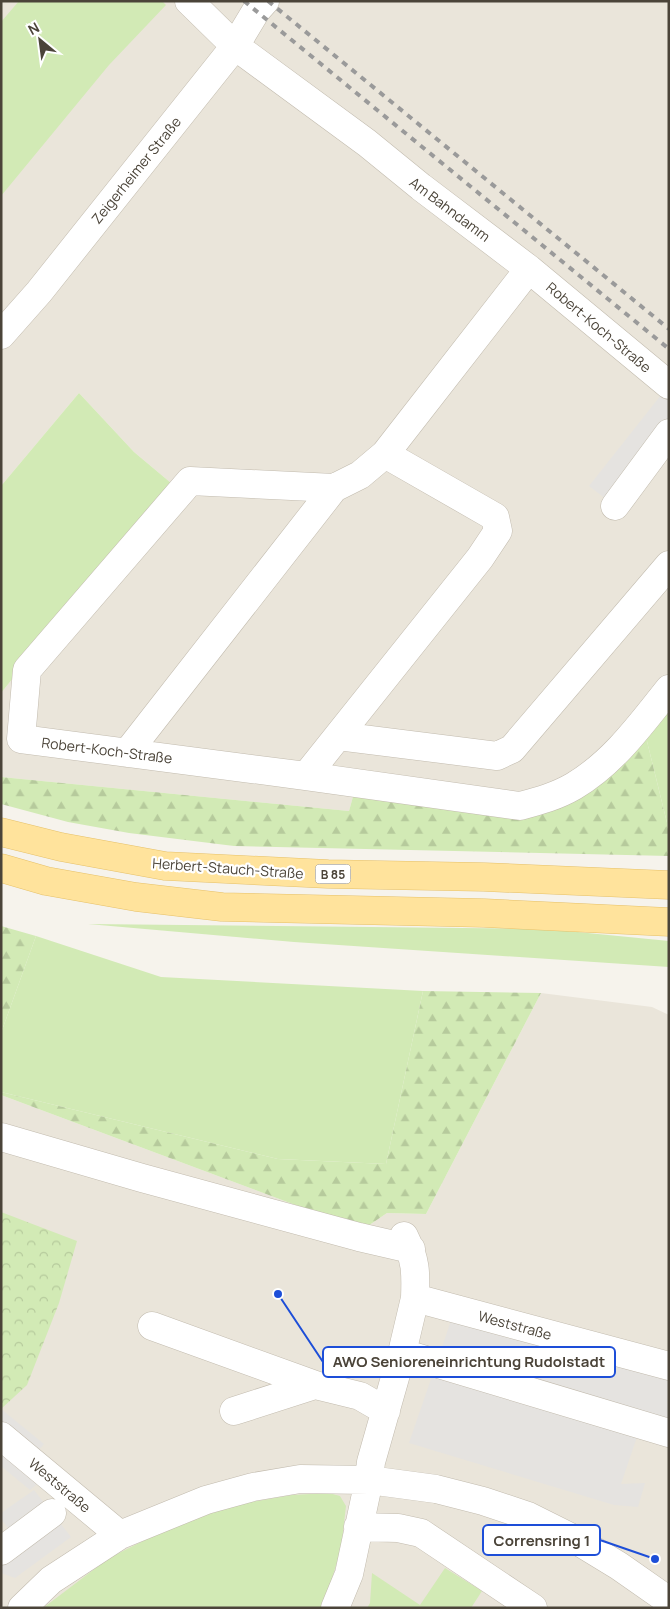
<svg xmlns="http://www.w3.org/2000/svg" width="670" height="1609" font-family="Manrope,sans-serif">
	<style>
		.residential { fill: #eae5da }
		.green { fill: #d2eab5 }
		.forest { fill: url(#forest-firs) }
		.park { fill: url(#park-crowns) }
		.parking { fill: #e5e3e0 }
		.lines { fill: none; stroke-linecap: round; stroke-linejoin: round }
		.minor-casing { stroke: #c2bbae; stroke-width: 29 }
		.major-casing { stroke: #e6c16a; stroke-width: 29 }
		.minor { stroke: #fff; stroke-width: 28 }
		.major { stroke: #ffe39c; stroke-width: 28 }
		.rail { stroke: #9a9a9a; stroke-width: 4; stroke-dasharray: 6 6; stroke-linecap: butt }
		.labels { text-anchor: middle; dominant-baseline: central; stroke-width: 4.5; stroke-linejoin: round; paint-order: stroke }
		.shield { fill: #fff; stroke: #817c74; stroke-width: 1 }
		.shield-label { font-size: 12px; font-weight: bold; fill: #4b4439 }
		.street-label { font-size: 14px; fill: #4b4439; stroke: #fff }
		.leader { fill: none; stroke: #1d4ed8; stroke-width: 2 }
		.callout-dot { fill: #1d4ed8; stroke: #fff; stroke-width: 2 }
		.callout { fill: #fff; stroke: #1d4ed8; stroke-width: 2 }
		.callout-label { font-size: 15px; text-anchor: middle; font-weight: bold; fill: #4b4439 }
	</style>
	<defs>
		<pattern id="forest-firs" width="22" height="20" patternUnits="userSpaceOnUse" patternTransform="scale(1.25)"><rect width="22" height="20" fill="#d2eab5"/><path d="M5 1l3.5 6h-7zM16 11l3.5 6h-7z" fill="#b6ca9c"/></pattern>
		<pattern id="park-crowns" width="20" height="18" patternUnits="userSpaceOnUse" patternTransform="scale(1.25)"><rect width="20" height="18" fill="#d2eab5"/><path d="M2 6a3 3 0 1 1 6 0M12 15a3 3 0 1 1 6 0" fill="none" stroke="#b6ca9c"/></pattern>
	</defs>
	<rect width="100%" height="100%" fill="#f6f3ec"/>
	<path class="residential" d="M1,1h668v702l-24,30 -54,58 -69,26 -168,-24 -5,18 -348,-34v-84l170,-210 -37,-31 -55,-59 -78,93z
		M541,993l111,14 17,8v593h-668v-513l361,135 25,-17 39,1z"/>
	<path class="green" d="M19,1h143l4,4 -57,60 -108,131v-174z
		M79,393l55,59 37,31 -170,210v-207z
		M669,703v128l-24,-98z
		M88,924l459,5 122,12v26l-375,-25z
		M36,936l125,41 262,14 -37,173 -108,-5 -277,-67v-59z
		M329,1493l11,3 6,10 -5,43 -18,59h-280l66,-50 50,-25 74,-28 59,-10z
		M445,1568l37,23 -11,17h-104l3,-5 2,-30 48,32z"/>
	<path class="forest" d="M645,733l24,98v25l-435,-10 -105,-13 -61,-11 -67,-18v-27l348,34 5,-18 168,24 69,-26z
		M1,926l35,10 -35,97z
		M423,991l118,2 -115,221 -39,-1 -25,17 -361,-135v-3l277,67 108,5z"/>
	<path class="park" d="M1,1212l76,29 -18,62 -32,82 -26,24z"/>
	<path class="parking" d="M669,385v48l-54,73 -26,-20z
		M455,1309l214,57v31l-2,6h2v30l-28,-8 -20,59 24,-1 -7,24 -24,-2 -205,-62z
		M1,1409l43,35 -14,16 18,15 -18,15 -29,-24z
		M34,1490l37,47 -56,41 -14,-5v-22l15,-13 -15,-19v-6z"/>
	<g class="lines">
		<g class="minor-casing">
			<path id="minor" d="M189,1l46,45 132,97 54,44 108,82 -144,185 -25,21 -26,13 -144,-7 -163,189 -6,69 285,37 214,30c19,-5 37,-10 54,-20 40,-24 67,-62 95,-97
				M529,269l140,116
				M1,335l38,-43 196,-246 21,-35 9,-10
				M615,506l54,-73
				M338,736l159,20 15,-7 157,-184
				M127,753l207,-265
				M306,776l174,-218 18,-27 -3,-14 -110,-63
				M1,1137l141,41 217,59 52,12
				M404,1236c12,24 12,36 11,62
				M152,1326l163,59
				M402,1353l267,80
				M234,1411l81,-26 45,11 26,15
				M1,1436l119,99
				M358,1527l40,1 23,5 112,75
				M1,1551l51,-38
				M22,1608l29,-28 69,-45 86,-35 47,-13 47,-8 69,1 67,9 47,12 45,15 50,25 41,25 50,35
				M335,1608l14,-34 20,-94 2,-18 31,-109 13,-55 254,68"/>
		</g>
		<g class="major-casing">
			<path id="major" d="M1,832l60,15 104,19 163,8 156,3 185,8
				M1,868l45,13 90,16 86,10 262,6 185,9"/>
		</g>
		<use href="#minor" class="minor"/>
		<use href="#major" class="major"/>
		<path class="rail" d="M244,1l425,348
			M268,1l401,328"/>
	</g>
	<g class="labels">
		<rect class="shield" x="315.5" y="864.5" width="35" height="19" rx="4"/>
		<g class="shield-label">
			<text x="333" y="874">B 85</text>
		</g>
		<g class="street-label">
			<text transform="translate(136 170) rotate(-51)">Zeigerheimer Straße</text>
			<text transform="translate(450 209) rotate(37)">Am Bahndamm</text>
			<text transform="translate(599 327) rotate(40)">Robert-Koch-Straße</text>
			<text transform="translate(107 750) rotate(7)">Robert-Koch-Straße</text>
			<text transform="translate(228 868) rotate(4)">Herbert-Stauch-Straße</text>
			<text transform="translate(515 1325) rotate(15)">Weststraße</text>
			<text transform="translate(60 1485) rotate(40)">Weststraße</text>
		</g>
	</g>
	<path class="leader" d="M278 1294L323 1362M655 1559L600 1540"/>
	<g class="callout-dot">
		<circle cx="278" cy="1294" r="5"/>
		<circle cx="655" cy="1559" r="5"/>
	</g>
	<g class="callout">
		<rect x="323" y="1347" width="292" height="30" rx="5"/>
		<rect x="483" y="1525" width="117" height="30" rx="5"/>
	</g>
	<g class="callout-label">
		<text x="469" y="1367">AWO Senioreneinrichtung Rudolstadt</text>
		<text x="542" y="1546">Corrensring 1</text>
	</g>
	<rect width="670" height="1609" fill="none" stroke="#4b4439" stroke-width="5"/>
	<g transform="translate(40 40) rotate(331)" stroke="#ffffff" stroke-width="4" paint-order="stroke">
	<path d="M0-4L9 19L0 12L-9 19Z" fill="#4b4439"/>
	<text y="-8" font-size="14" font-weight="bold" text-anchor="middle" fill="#4b4439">N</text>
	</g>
</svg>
